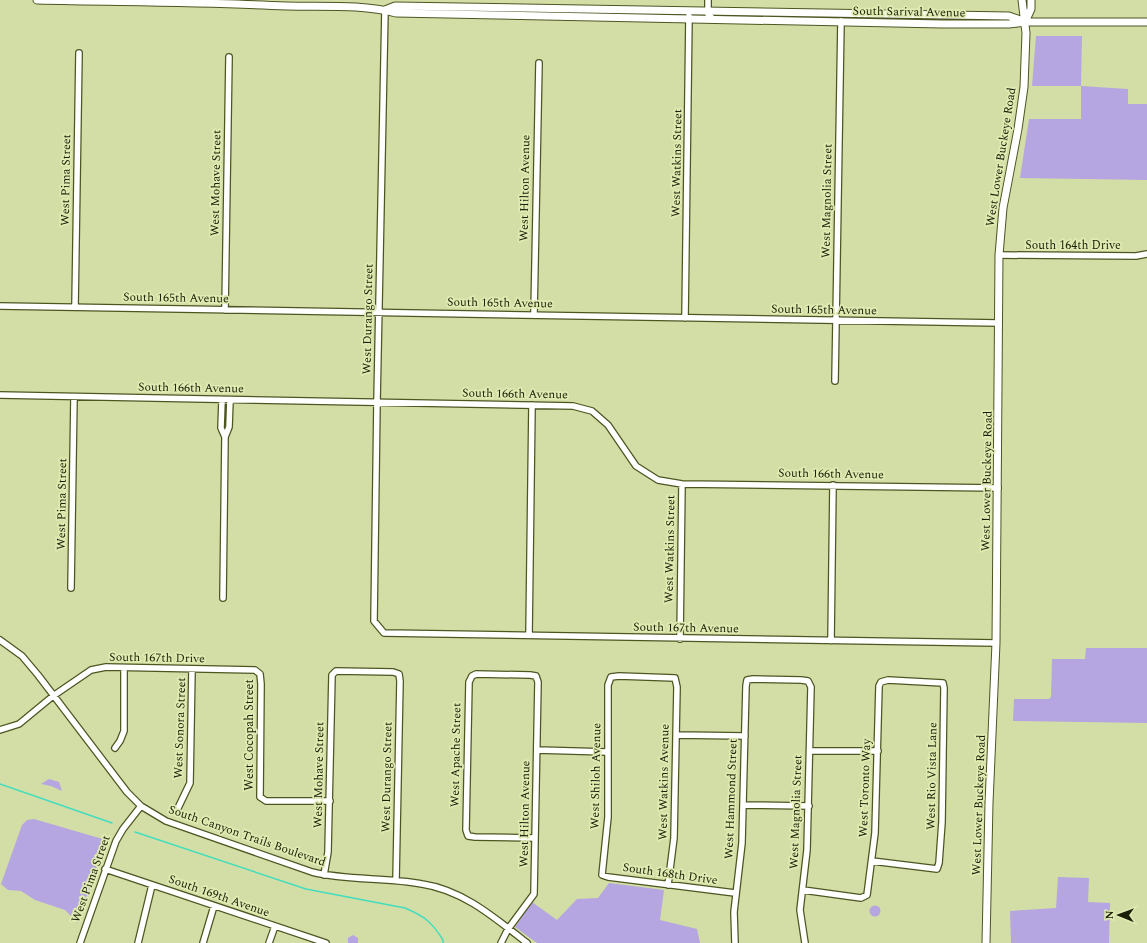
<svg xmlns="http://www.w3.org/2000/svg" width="1147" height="943" font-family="Spectral,serif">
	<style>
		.green { fill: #b5a5e0 }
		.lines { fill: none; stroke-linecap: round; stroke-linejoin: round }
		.stream { stroke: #43dcbf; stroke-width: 1.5 }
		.minor-casing { stroke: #4d5521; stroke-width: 8 }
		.major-casing { stroke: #4d5521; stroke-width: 9 }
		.minor { stroke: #fff; stroke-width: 5.5 }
		.major { stroke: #fff; stroke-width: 7 }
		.labels { text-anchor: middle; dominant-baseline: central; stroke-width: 3.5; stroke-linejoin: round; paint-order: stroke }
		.street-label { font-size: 12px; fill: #1b1e08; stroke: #e0ebb2 }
	</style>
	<rect width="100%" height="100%" fill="#d3dea6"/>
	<path class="green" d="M1036,36h46l-1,50 47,3v15h19v76l-127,-2 9,-59h52v-33h-49z
		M1086,648h61v75l-134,-2 1,-22h35l2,-2 1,-38h33z
		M49,779l10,3 3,9 -11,-5 -10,-2z
		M34,819l72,21 -28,83 -13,-13 -30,-10 -14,-9 -13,-1 -7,-6 21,-59 5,-5z
		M1058,877l31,1 -1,24 22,1 -1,40h-98l-1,-32 46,-3z
		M609,883l55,7 -4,30 37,9 3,14h-163l-22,-16 17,-25 25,18 20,-21 21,-1z
		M869.5 911a5.5 5.5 0 1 1 11 0a5.5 5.5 0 1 1-11 0Z
		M353,935l5,3v5h-10v-5z"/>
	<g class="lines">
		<path class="stream" d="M0,784l112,39
			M135,832l171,57 99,19c19,8 27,14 38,32v3"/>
		<g class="minor-casing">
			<path id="minor" d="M708,0v14l5,5
				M385,10l-8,392 -3,219 10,12 612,10
				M999,255l137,1 11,-2
				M0,306l999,17
				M75,307l4,-254
				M225,310l4,-253
				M534,314l5,-251
				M685,318l4,-302
				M835,381l6,-360
				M0,395l573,11 19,5 16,14 28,41 22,14 24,4 316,4
				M222,400l-1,28 4,9
				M71,588l3,-191
				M223,598l2,-161 4,-10 1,-27
				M529,635l3,-230
				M680,639l2,-155
				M0,640l22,16 16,19 89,117 14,14 25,15 146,51c36,9 73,5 110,12 41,6 73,34 105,59
				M831,641l2,-156
				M0,730l19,-6 34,-28 38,-26 15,-3 149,3 5,4 1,10 -1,113 6,4h64
				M676,735l69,1
				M115,748l5,-7 4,-10v-63
				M537,750l70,2
				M810,751h68
				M743,805l66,1
				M178,808l12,-25 2,-114
				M105,869l221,74
				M324,875l4,-23 4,-177 4,-4 57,1 6,2 1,7 -4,199
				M668,885l6,-47 3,-151 -2,-9 -56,-2 -8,1 -3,8v132l-6,58 6,2 127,16
				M803,890l58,8 6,-3 8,-62 4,-147 2,-4 7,-2 55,3 1,5 -2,134 -3,41 -2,6 -65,-8
				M80,943l36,-102 7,-12 18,-23
				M138,943l14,-58
				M203,943l11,-37
				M269,943l6,-17
				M501,943l7,-14 26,-35 4,-212 -2,-6 -6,-1 -54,-1 -4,2 -3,6 -3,148 2,6 7,1 60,1
				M735,943l-1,-31 8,-69 4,-157 1,-6 6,-1 48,1 7,1 3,6 -4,163 -7,60 5,33"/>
		</g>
		<g class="major-casing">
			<path id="major" d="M37,0c84,2 167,2 250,6 35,1 75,-2 109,7l546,11h67l16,-2h122
				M385,10l10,-4 614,10 14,5
				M1025,22l6,-13v-9
				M986,943l3,-140 7,-160 3,-388 4,-47 15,-79 6,-42 2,-54 -4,-33"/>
		</g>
		<use href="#minor" class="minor"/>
		<use href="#major" class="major"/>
	</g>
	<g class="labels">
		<g class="street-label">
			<text transform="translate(909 12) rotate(1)">South Sarival Avenue</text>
			<text transform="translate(1001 157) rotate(-81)">West Lower Buckeye Road</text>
			<text transform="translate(677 163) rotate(-89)">West Watkins Street</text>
			<text transform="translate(66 180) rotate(-89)">West Pima Street</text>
			<text transform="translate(216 183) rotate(-89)">West Mohave Street</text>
			<text transform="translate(525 188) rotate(-89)">West Hilton Avenue</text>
			<text transform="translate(827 201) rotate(-89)">West Magnolia Street</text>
			<text x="1073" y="245">South 164th Drive</text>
			<text transform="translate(176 298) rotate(1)">South 165th Avenue</text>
			<text transform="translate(500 303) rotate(1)">South 165th Avenue</text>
			<text transform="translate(824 310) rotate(1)">South 165th Avenue</text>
			<text transform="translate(368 319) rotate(-89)">West Durango Street</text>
			<text transform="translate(191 388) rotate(1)">South 166th Avenue</text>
			<text transform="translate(515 394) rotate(1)">South 166th Avenue</text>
			<text transform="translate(831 474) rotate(1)">South 166th Avenue</text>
			<text transform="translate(987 481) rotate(-89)">West Lower Buckeye Road</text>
			<text transform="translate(62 504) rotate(-89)">West Pima Street</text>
			<text transform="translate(670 549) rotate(-89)">West Watkins Street</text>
			<text transform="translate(686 628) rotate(1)">South 167th Avenue</text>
			<text transform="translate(157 658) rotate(1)">South 167th Drive</text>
			<text transform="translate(180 728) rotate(-88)">West Sonora Street</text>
			<text transform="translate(249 735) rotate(-90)">West Cocopah Street</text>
			<text transform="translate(456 755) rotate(-89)">West Apache Street</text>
			<text transform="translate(319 775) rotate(-89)">West Mohave Street</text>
			<text transform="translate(596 776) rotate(-89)">West Shiloh Avenue</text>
			<text transform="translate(932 776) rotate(-89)">West Rio Vista Lane</text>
			<text transform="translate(387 777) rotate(-89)">West Durango Street</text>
			<text transform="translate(664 782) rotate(-89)">West Watkins Avenue</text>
			<text transform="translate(865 788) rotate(-88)">West Toronto Way</text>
			<text transform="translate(731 799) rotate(-88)">West Hammond Street</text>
			<text transform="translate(979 805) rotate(-88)">West Lower Buckeye Road</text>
			<text transform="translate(796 812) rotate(-88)">West Magnolia Street</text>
			<text transform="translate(525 814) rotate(-89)">West Hilton Avenue</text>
			<text transform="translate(247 836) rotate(19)">South Canyon Trails Boulevard</text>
			<text transform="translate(670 874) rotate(8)">South 168th Drive</text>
			<text transform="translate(91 879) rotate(-70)">West Pima Street</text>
			<text transform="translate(219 896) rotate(19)">South 169th Avenue</text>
		</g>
	</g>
	<g transform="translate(1119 915) rotate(271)" stroke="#e0ebb2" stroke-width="3" paint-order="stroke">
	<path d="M0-3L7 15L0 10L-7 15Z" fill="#1b1e08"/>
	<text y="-6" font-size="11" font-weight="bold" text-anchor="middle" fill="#1b1e08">N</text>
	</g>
</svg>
